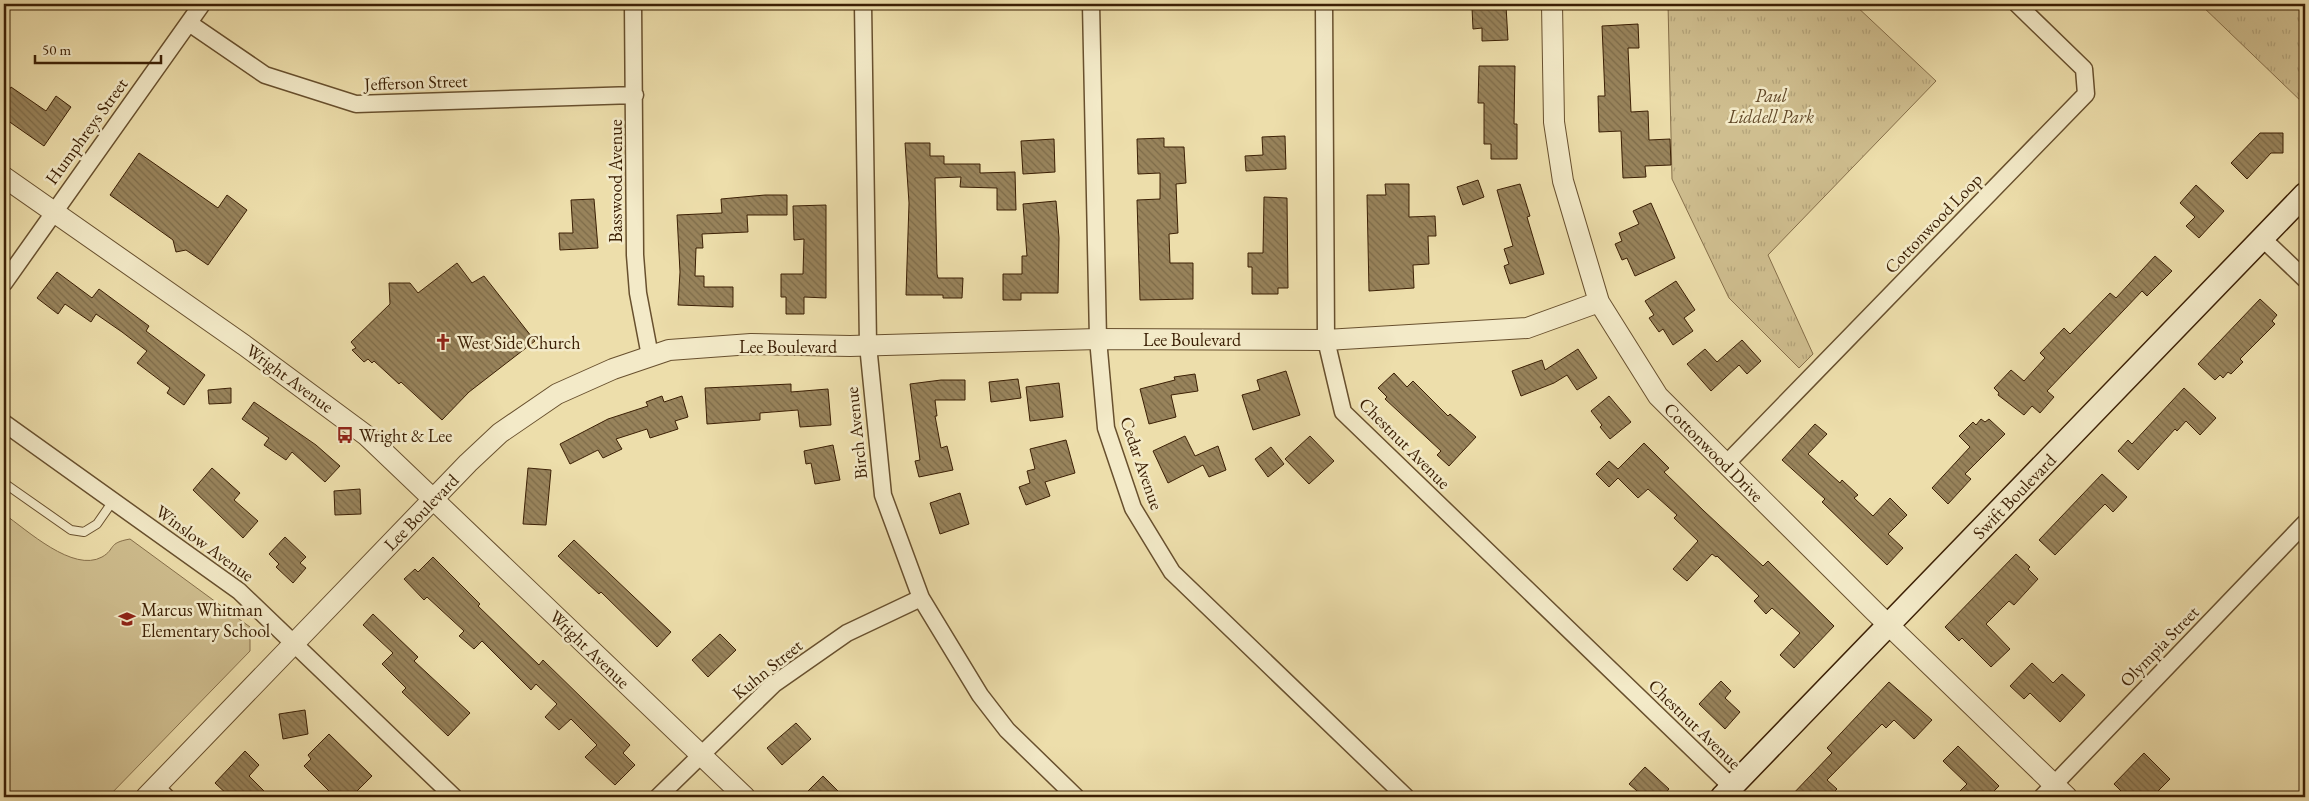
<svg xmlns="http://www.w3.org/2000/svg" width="2309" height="801" font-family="'EB Garamond',serif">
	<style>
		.grass { fill: #cfbe8f; stroke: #866f4a }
		.park { fill: url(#park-tufts); stroke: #866f4a }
		.building { fill: url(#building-back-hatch); stroke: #3c2005 }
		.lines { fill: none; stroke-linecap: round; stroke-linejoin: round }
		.service-casing { stroke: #68502e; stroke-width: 10 }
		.minor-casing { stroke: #68502e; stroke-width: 19 }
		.tertiary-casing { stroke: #68502e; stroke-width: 22 }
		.secondary-casing { stroke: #3c2005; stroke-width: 25 }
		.service { stroke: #f3eac8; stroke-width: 8 }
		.minor { stroke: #f3eac8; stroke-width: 16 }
		.tertiary { stroke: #f3eac8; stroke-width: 20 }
		.secondary { stroke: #f3eac8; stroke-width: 22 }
		.labels { text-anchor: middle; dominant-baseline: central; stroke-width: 5; stroke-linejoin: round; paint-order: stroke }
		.street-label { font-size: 18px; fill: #3c2005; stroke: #f3eac8 }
		.park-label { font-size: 18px; font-style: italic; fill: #614828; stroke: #f3eac8 }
		.poi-label { font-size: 18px; fill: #3c2005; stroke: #f3eac8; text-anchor: start }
	</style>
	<defs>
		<pattern id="park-tufts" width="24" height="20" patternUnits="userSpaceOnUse" patternTransform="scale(1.25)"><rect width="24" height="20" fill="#cfbe8f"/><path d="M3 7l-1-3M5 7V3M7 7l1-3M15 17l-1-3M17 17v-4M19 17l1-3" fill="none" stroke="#b3a37a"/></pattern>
		<pattern id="building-back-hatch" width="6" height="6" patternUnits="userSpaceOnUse" patternTransform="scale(1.25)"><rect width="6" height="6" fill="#98835b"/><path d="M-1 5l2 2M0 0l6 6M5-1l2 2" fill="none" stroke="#7d6b49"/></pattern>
	</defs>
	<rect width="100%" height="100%" fill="#eddeab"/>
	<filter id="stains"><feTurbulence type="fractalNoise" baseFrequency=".004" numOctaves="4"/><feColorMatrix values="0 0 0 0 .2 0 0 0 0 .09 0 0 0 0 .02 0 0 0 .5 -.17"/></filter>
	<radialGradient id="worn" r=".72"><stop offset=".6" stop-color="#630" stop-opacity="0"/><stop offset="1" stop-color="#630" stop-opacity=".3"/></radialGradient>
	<path class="grass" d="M4,514c23,16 69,59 98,43 14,-8 5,-14 28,-18l120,88v24l-142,146h-104z"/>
	<path class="park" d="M1668,4h186l82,77 -168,174 45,99 -14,14 -70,-70 -57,-119z
		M2200,4h95l10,10v91z"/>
	<path class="building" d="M1506,6l2,34 -26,1v-13l-9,1 -1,-21z
		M1638,24l1,24h-11l3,64 17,-1 1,29 21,-1 1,26 -26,1 1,11 -23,1 -2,-47 -22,1 -1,-36h7l-3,-70z
		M1479,66h36l-1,58h3v35h-26v-15h-7v-41h-6z
		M11,87l35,24 10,-15 15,11 -27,39 -40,-28v-20z
		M2260,133h23v20h-12l-24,26 -16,-16z
		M1285,136l1,33 -40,2 -1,-15 18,-1 -1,-18z
		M1164,138v9h20l2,36 -10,1 2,49 -9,1 1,29h23v36l-53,1 -3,-100 23,-1v-26l-22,1 -1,-35z
		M1054,139l1,33 -32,2 -2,-33z
		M905,143h25v13h14v8h36v9l35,-1 1,38h-19v-22l-37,-1 1,-10 -26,1 2,96 1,4h25l-1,20h-19v-3h-37l3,-92z
		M139,153l79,55 9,-13 20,15 -39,55 -22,-15 -10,2 -3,-12 -63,-45z
		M1478,180l6,17 -21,8 -6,-18z
		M1385,184h24v33l26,-1 1,20h-8l1,28 -16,1 1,23 -45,3 -2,-96h19z
		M1520,184l10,32 -3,1 17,57 -34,10 -6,-18 5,-2 -5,-15 9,-3 -16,-56z
		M2196,185l28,26 -25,27 -13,-12 9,-9 -15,-14z
		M765,195h22v20h-40l1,17 -46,2 1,14h-7l-1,28h9v11h29v20l-55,-2 2,-33 -3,-57 45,-2 -1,-14z
		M1264,197l23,1 1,90h-10v6h-26v-27h-4v-14h15z
		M594,199l4,49 -38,2 -1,-17h14l-2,-33z
		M1056,201l3,37 -1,55h-37v7h-18v-26h19v-18h5l-4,-52z
		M1651,203l24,55 -40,18 -8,-18 -5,2 -7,-16 7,-3 -3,-8 20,-9 -6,-13z
		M826,205v93l-22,-1v17h-18v-17h-5v-23h22l1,-35 -10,1 -1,-34z
		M2155,256l17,15 -25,25 -5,-5 -95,100 7,6 -14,16 -8,-7 -8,9 -26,-20 1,-2 -5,-5 17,-18 13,11 21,-23 -5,-5 24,-25 6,6 40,-41 6,5z
		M457,263l15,20 12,-7 51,65 -66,51 -27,28 -41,-38 -2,2 -25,-23 -2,2 -4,-4 -4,3 -12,-12 4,-2 -5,-6 39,-38 -1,-21h21l8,10z
		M57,272l35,26 7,-9 50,37 -3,5 59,44 -21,30 -17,-12 3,-5 -33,-25 10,-12 -25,-19 -26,-18 -5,8 -26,-18 -7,10 -21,-16z
		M1676,281l19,29 -11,8 9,13 -20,14 -10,-16 -4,3 -10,-14 5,-3 -9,-14z
		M2260,299l17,16 -5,6 3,3 -35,35 3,3 -12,12 -3,-2 -5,6 -3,-3 -5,5 -17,-16z
		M1742,340l19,21 -14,13 -8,-9 -28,26 -24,-27 18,-15 12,13z
		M1578,349l19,29 -20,12 -10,-15 -13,8 -33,13 -9,-25 30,-11 3,10z
		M1286,371l14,44 -47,15 -11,-35 18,-5 -3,-10z
		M1394,373l13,14 6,-6 35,35 2,-2 26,23 -27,29 -12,-11 4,-4 -56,-52 2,-2 -9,-9z
		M1195,374l3,17 -27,4 5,22 -27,7 -9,-35 35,-9 -1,-3z
		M1018,379l3,19 -30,4 -2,-20z
		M941,380h24v20h-30l2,16h-2l6,32 6,-2 6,24 -34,7 -4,-16 5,-1 -10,-76z
		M1059,383l4,34 -33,4 -4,-34z
		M791,384v8l37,-3 3,36 -31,2 -2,-17 -38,3v7l-53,4 -2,-36z
		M231,388v15l-22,1 -1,-14z
		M2184,388l32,30 -16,17 -14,-14 -9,10 -2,-2 -37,41 -20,-19 10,-11 4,4z
		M662,396l2,6 18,-6 6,21 -13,4 3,8 -28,9 -3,-9 -31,10 6,10 -19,9 -5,-8 -28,14 -10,-20 48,-25 40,-13 -2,-4z
		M1609,396l22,26 -21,17 -10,-12 2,-2 -11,-14z
		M254,402l62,43 24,21 -15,16 -33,-30 -6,8 -22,-15 5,-7 -27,-19z
		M1981,419l4,3 4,-3 16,15 -40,40 6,5 -23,25 -16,-16 38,-41 -11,-11 14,-14 3,3z
		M1815,424l12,10 -19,20 32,29 2,-3 16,15 -4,3 19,18 17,-18 17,17 -19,19 15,14 -16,17 -65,-63 3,-3 -43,-39z
		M1185,436l10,20 23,-10 8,24 -17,7 -6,-12 -35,18 -15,-32z
		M1310,436l24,25 -25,23 -24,-25z
		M1066,440l9,33 -30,9 5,14 -24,9 -7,-18 11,-4 -3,-12 8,-2 -5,-20z
		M1644,443l25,25 -5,4 40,39 59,55 5,-5 66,65 -40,42 -14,-13 20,-22 -28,-25 -6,6 -12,-13 5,-5 -42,-40 -1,1 -4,-3 -25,27 -14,-12 25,-28 -24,-23 3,-3 -29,-26 -10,9 -20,-20 -9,9 -13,-13 13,-13 9,8z
		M833,445l7,35 -25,4 -4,-21 -5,1 -2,-13z
		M1271,447l13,17 -16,13 -13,-18z
		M212,468l28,25 -6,7 24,21 -15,17 -50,-48z
		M528,468l23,2 -5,55 -23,-1z
		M2102,474l25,23 -14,15 -8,-8 -50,51 -16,-15z
		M360,489l1,25 -26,1 -1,-24z
		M960,493l9,31 -29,10 -10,-31z
		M285,537l21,20 -6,6 6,5 -13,15 -17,-16 3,-3 -10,-10z
		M574,540l97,92 -14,15 -56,-55 -2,2 -41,-38z
		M2016,554l14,13 -2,2 10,10 -24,26 -5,-4 -23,23 24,25 -19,18 -29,-29 -3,3 -14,-14z
		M433,557l47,47 -2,2 61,59 4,-5 87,85 -7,8 12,12 -20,20 -30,-28 12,-12 -26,-26 -12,11 -14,-13 12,-13 -21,-20 -5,6 -49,-49 -8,8 -15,-13 5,-5 -37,-34 -3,3 -20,-21 11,-10 3,3z
		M373,614l45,43 -4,4 56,52 -22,23 -46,-44 4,-4 -24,-24 11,-11 -30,-28z
		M720,634l16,16 -28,27 -16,-17z
		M2032,663l21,20 9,-9 23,21 -25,27 -30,-29 -6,6 -14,-13z
		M1721,681l10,10 -6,7 15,14 -15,17 -26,-25z
		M1889,682l43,38 -18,19 -20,-19 -8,8 -4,-4 -55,56 10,9 -8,8h-39l42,-44 -5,-5z
		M305,710l3,24 -25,5 -4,-25z
		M796,723l15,16 -29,26 -15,-17z
		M329,734l43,42 -21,21h-16l-31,-31 7,-7 -3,-4z
		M1958,746l41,40 -11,11h-34l13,-13 -24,-23z
		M245,751l14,14 -10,11 21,21h-40l-15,-14z
		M2144,753l26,26 -18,18h-25l-13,-13z
		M1645,767l24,22 -7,8h-18l-15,-13z
		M823,776l21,21h-42z"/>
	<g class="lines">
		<g class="service-casing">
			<path id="service" d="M4,483l67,47 13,2 13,-8 16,-23"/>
		</g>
		<g class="minor-casing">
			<path id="minor" d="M633,4l2,251 3,38 12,63
				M863,4l5,341 15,150 38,103 59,97 27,35 69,67
				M1091,4l7,335 8,89 27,80 39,64 234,225
				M1324,4l2,336 17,72 389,375
				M189,23l76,52 91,29 279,-9
				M2263,239l42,40
				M4,283l198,-279
				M4,423l235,168 215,206
				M1726,464l360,-370 -2,-25 -67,-65
				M156,787l10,10
				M658,797l116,-113 73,-51 74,-35
				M2042,797l263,-274"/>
		</g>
		<g class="tertiary-casing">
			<path id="tertiary" d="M1552,4l2,118 9,59 36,121 59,94 217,216 192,185
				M4,177l240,168 123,91 378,361
				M146,797l322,-334 32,-30 57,-39 56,-25 56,-19 82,-6 99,2 248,-7 228,1 201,-12 72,-26"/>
		</g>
		<g class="secondary-casing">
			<path id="secondary" d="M1722,797l583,-603"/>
		</g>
		<use href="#service" class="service"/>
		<use href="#minor" class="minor"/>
		<use href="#tertiary" class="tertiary"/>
		<use href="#secondary" class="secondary"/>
	</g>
	<defs>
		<g id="church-bare" transform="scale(1.35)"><path d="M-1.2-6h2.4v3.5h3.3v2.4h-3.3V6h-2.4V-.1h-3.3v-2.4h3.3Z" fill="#8f2418" stroke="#f3eac8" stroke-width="2.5" paint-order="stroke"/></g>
		<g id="bus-bare" transform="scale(1.35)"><path d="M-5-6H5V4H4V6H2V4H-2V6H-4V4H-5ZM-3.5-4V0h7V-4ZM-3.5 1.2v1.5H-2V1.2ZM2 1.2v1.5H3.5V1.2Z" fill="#8f2418" stroke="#f3eac8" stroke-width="2.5" paint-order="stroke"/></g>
		<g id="school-bare" transform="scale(1.35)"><path d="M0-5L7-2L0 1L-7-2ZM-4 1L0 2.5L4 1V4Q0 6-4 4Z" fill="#8f2418" stroke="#f3eac8" stroke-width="2.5" paint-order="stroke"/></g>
	</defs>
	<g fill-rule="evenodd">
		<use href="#church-bare" x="443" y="342"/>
		<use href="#bus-bare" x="345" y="435"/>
		<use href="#school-bare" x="127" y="619"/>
	</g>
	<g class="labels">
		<g class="street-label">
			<text transform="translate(416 82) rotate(-2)">Jefferson Street</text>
			<text transform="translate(86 131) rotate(-54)">Humphreys Street</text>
			<text transform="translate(615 181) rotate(-90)">Basswood Avenue</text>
			<text transform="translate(1933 223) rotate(-46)">Cottonwood Loop</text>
			<text x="1192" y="339">Lee Boulevard</text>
			<text x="788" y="346">Lee Boulevard</text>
			<text transform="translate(290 378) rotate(36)">Wright Avenue</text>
			<text transform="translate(856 433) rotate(-96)">Birch Avenue</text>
			<text transform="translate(1405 443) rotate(45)">Chestnut Avenue</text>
			<text transform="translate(1714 452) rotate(45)">Cottonwood Drive</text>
			<text transform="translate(1142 463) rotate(71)">Cedar Avenue</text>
			<text transform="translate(2014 496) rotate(-46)">Swift Boulevard</text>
			<text transform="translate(421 512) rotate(-46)">Lee Boulevard</text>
			<text transform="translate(205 543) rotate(36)">Winslow Avenue</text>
			<text transform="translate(2159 646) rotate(-46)">Olympia Street</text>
			<text transform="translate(590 649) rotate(44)">Wright Avenue</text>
			<text transform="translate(767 669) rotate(-39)">Kuhn Street</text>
			<text transform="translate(1695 724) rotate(44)">Chestnut Avenue</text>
		</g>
		<g class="park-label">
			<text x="1771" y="95">Paul<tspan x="1771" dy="21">Liddell Park</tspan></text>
		</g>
		<g class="poi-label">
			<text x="457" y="342">West Side Church</text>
			<text x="359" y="435">Wright &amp; Lee</text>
			<text x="141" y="609">Marcus Whitman<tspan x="141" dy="21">Elementary School</tspan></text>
		</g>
	</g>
	<rect width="2309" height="801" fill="none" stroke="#eddeab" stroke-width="20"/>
	<rect x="5" y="5" width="2299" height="791" fill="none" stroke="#3c2005" stroke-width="2.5"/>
	<rect x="10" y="10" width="2289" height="781" fill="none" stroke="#3c2005"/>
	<path d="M35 55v8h126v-8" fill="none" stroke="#3c2005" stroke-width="2.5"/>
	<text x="42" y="55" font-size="15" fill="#3c2005" stroke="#f3eac8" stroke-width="4" paint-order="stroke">50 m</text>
	<rect width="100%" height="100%" filter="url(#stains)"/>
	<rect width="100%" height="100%" fill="url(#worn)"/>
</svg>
